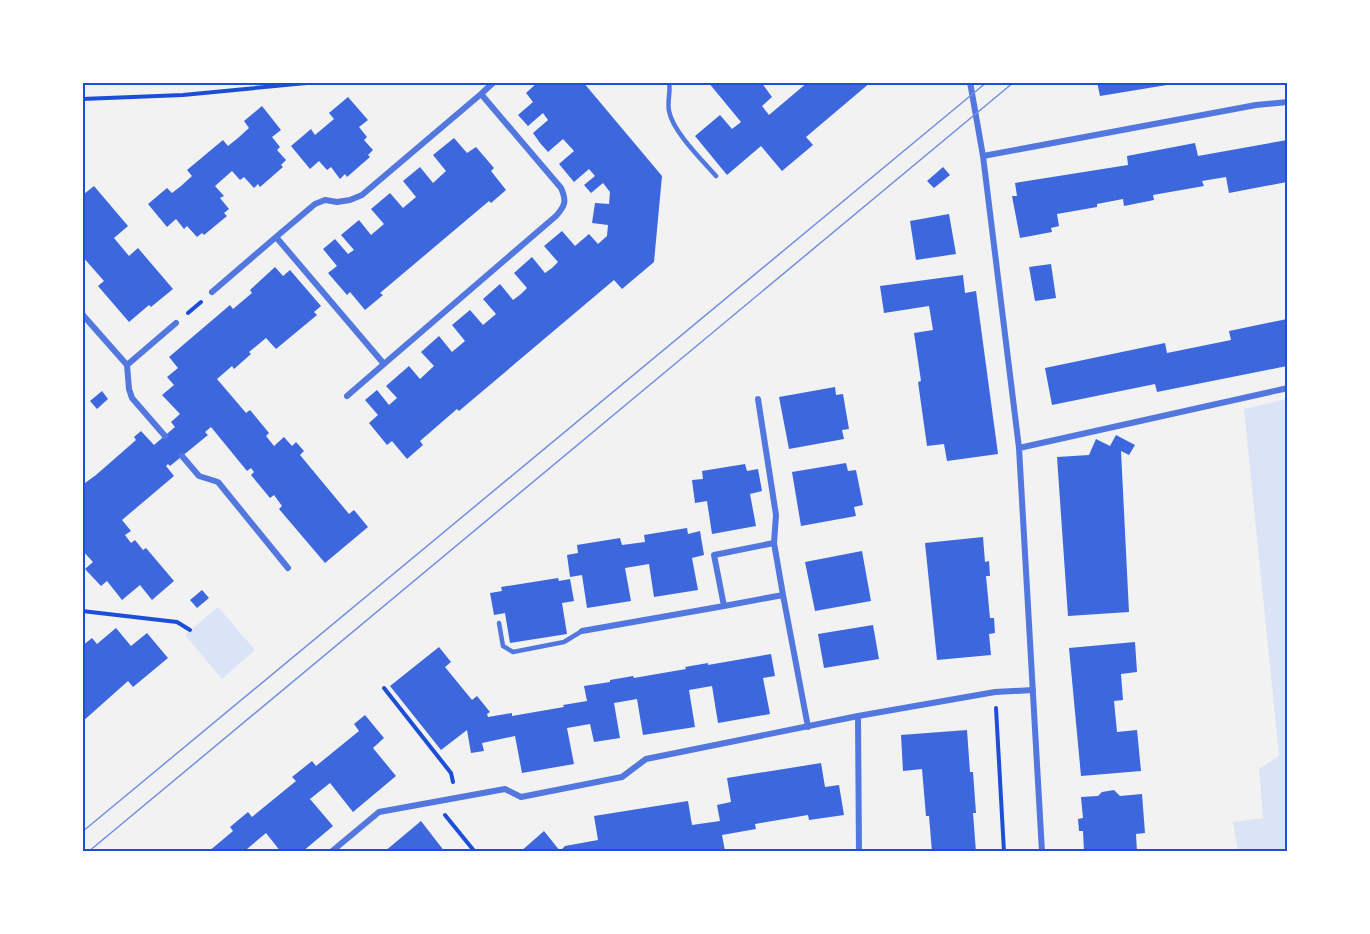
<svg xmlns="http://www.w3.org/2000/svg" width="1370" height="934" font-family="'Playfair Display',serif">
	<style>
		.green { fill: #dbe4f7 }
		.building { fill: #3d67dc }
		.lines { fill: none; stroke-linecap: round; stroke-linejoin: round }
		.path { stroke: #1d4ed8; stroke-width: 4 }
		.service { stroke: #5277de; stroke-width: 4.5 }
		.minor { stroke: #5277de; stroke-width: 6 }
		.tram { stroke: #7290e2; stroke-width: 1.5 }
		.neatline { fill: none; stroke: #1d4ed8; stroke-width: 2 }
	</style>
	<rect width="100%" height="100%" fill="#f2f2f2"/>
	<path class="green" d="M1287,399v452h-49l-5,-29 30,-4 -4,-49 20,-13 -35,-347z
		M218,607l37,43 -33,29 -37,-44z"/>
	<path class="building" d="M538,82h45l79,94 -8,86 -32,27 -8,-9 -155,131 -2,-2 -37,32 3,4 -16,14 -15,-18 -5,4 -18,-22 9,-8 -13,-15 12,-10 12,15 8,-7 -11,-12 23,-20 11,13 14,-13 -13,-14 18,-16 13,16 13,-11 -13,-16 18,-15 13,15 13,-11 -13,-15 17,-15 13,16 8,-6 6,-6 -13,-15 18,-16 13,16 7,-5 6,-6 -14,-16 18,-15 13,15 14,-12 9,10 9,-8 1,-11 -16,-2 3,-20 14,1 1,-12 -7,-9 -12,10 -7,-8 11,-9 -6,-7 -15,13 -15,-18 15,-13 -11,-12 -15,13 -8,-9 -7,-10 15,-13 -5,-7 -15,13 -10,-11 15,-13 -7,-9z
		M708,82h53l11,15 -10,9 7,9 39,-33h63l-65,55 7,8 -31,26 -21,-25 -34,29 -32,-39 25,-21 12,14 9,-7z
		M1097,82h76v2l-73,12z
		M348,97l20,23 -9,7 8,10 -3,3 9,10 -5,5 2,2 -23,20 -2,-3 -5,5 -9,-12 -4,3 -8,-9 -9,8 -19,-23 20,-17 4,6 19,-16 -5,-6z
		M262,106l19,24 -9,7 8,10 -3,3 9,10 -5,5 2,2 -23,20 -2,-3 -4,4 -10,-11 -4,3 -8,-9 -17,15 9,10 -4,2 9,11 -5,4 3,3 -23,19 -2,-2 -5,4 -10,-11 -3,3 -8,-10 -9,8 -19,-23 19,-16 5,5 9,-7 11,-10 -5,-6 36,-30 5,6 10,-8 11,-10 -5,-7z
		M454,138l13,15 9,-6 18,21 -3,3 15,19 -15,13 -2,-2 -109,92 3,2 -18,15 -15,-18 -3,3 -19,-22 9,-7 -14,-17 12,-10 13,15 6,-4 -13,-15 18,-15 12,15 13,-11 -13,-15 19,-16 13,15 13,-11 -13,-16 17,-14 13,16 13,-12 -13,-16z
		M1287,140v42l-58,11 -3,-16 -24,4 2,5 -51,9 1,5 -30,6 -1,-7 -26,5v3l-40,7 2,12 -8,2 1,4 -32,6 -8,-42h5l-2,-13 113,-18 -1,-9 68,-13 3,13z
		M943,167l7,8 -16,13 -7,-7z
		M94,186l34,40 -14,12 15,18 9,-8 35,41 -22,18 -2,-2 -20,17 -31,-36 6,-5 -22,-25v-64l2,2z
		M949,214l7,40 -40,6 -6,-39z
		M1051,264l5,34 -21,3 -6,-34z
		M275,267l8,9 7,-6 31,36 -7,6 3,3 -41,34 -10,-11 -17,14 2,2 -17,15 -2,-3 -15,13 29,34 4,-3 19,23 -3,3 8,10 10,-9 8,9 4,-4 8,9 -4,4 49,59 5,-4 14,17 -43,36 -46,-54 3,-3 -8,-11 -4,3 -19,-23 3,-3 -3,-4 -4,3 -36,-44 -6,5 3,3 -38,31 -2,-2 -2,2 8,10 -52,44 9,11 -6,4 6,8 4,-3 8,10 3,-2 28,33 -22,19 -12,-15 -18,15 -15,-19 -6,5 -16,-17 8,-7 -11,-12v-70l3,3 11,-8 40,-35 -2,-3 7,-6 13,14 21,-18 -4,-5 9,-8 -18,-19 12,-10 -7,-8 11,-9 -9,-11 61,-52 3,4 19,-16 -2,-3z
		M963,275l2,18 11,-2 22,163 -51,7 -3,-17 -17,2 -9,-64 3,-1 -7,-48 19,-3 -4,-24 -45,7 -4,-27z
		M1287,319v47l-130,26 -2,-8 -103,21 -7,-37 120,-25 2,10 64,-13 -2,-9z
		M835,387l1,8 7,-1 6,35 -7,1 2,9 -55,10 -10,-52z
		M102,391l6,8 -11,10 -7,-8z
		M1116,435l19,10 -6,10 -8,-4 8,161 -61,4 -11,-159 32,-2 7,-16 14,7z
		M846,463l2,8 8,-1 7,35 -9,2 2,9 -55,10 -9,-54z
		M745,464l2,7 11,-2 4,22 -12,3 6,32 -44,8 -5,-33 -12,2 -3,-23 11,-1 -1,-8z
		M687,528l1,6 12,-3 4,24 -12,3 6,32 -44,7 -5,-33 -24,4 6,33 -44,7 -5,-33 -12,2 -3,-22 11,-2 -1,-8 43,-7 2,7 23,-3 -1,-7z
		M983,537l2,25 4,-1 1,15h-4l4,42h4l1,15 -6,1 2,21 -54,5 -12,-117z
		M862,551l9,50 -56,10 -10,-49z
		M558,578l1,3 11,-2 4,22 -12,2 5,31 -57,9 -5,-30 -11,2 -4,-22 12,-2 -1,-4z
		M202,590l7,8 -12,10 -7,-8z
		M873,625l6,34 -55,9 -6,-34z
		M116,628l15,18 16,-13 21,25 -35,29 -5,-6 -46,41v-76l10,-8 5,6z
		M1135,642l2,30 -16,2 2,26 -9,1 3,31 20,-2 4,41 -60,5 -12,-128z
		M439,647l12,15 -6,5 27,33 5,-4 13,16 -3,2 1,3 24,-4v3l52,-9 -1,-2 24,-4 -3,-15 26,-4v-2l23,-4 1,2 52,-9 -1,-2 23,-4v2l63,-11 4,22 -12,2 7,36 -52,9 -6,-37 -23,4 6,37 -52,8 -6,-36 -23,4 6,35 -26,4 -4,-18 -23,4 7,36 -52,9 -7,-37 -33,7 2,8 -13,2 -4,-23 -26,20 -51,-64z
		M365,715l19,23 -11,10 23,28 -43,36 -23,-29 -20,16 23,27 -31,26h-21l-15,-19 -19,16 2,3h-41l25,-21 -3,-4 18,-15 4,5 44,-36 -4,-4 20,-16 4,5 43,-35 -5,-7z
		M967,730l3,42h3l3,41h-3l3,39h-44l-3,-36h-3l-4,-47 -19,2 -2,-36z
		M821,763l4,24 14,-2 5,30 -35,5 -1,-5 -53,9 1,5 -34,6 3,16 -205,1 24,-21 16,20 5,-5 33,-6 -4,-24 94,-15 4,24 28,-4 -3,-16 14,-3 -4,-24z
		M1114,790l6,6 22,-2 3,39 -9,1 1,18h-53l-1,-21h-4l-1,-12 5,-1 -2,-21 17,-1 4,-4z
		M421,821l24,31h-61z"/>
	<g class="lines">
		<path class="path" d="M82,99l101,-4 134,-13
			M188,313l13,-11
			M82,611l95,11 13,8
			M384,688l67,85 2,9
			M996,708l8,144
			M445,815l30,37"/>
		<path class="service" d="M669,82c2,10 -2,19 0,29 4,21 33,49 47,65
			M499,623l4,23 10,6 51,-10 18,-11"/>
		<path class="minor" d="M970,82l13,74 36,292 23,404
			M481,94l80,94c6,13 4,18 -5,28l-172,148 -108,-127 39,-33 10,-4 12,2 13,-2 12,-5 119,-101 13,-12
			M983,156l273,-51 32,-3
			M212,292l64,-55
			M82,314l45,51 2,24 3,9 33,38
			M127,365l49,-42
			M347,396l37,-32
			M758,399l18,116 -2,28
			M1019,448l269,-60
			M182,456l17,20 19,6 70,86
			M783,595l-9,-52 -60,12 10,51 59,-11 25,132
			M582,631l142,-25
			M858,716l1,136
			M331,852l48,-40 126,-23 16,8 101,-20 24,-18 212,-43 137,-24 38,-2"/>
		<path class="tram" d="M82,832l905,-750
			M88,852l926,-770"/>
	</g>
	<rect width="1370" height="934" fill="none" stroke="#ffffff" stroke-width="168"/>
	<rect x="84" y="84" width="1202" height="766" class="neatline"/>
</svg>
